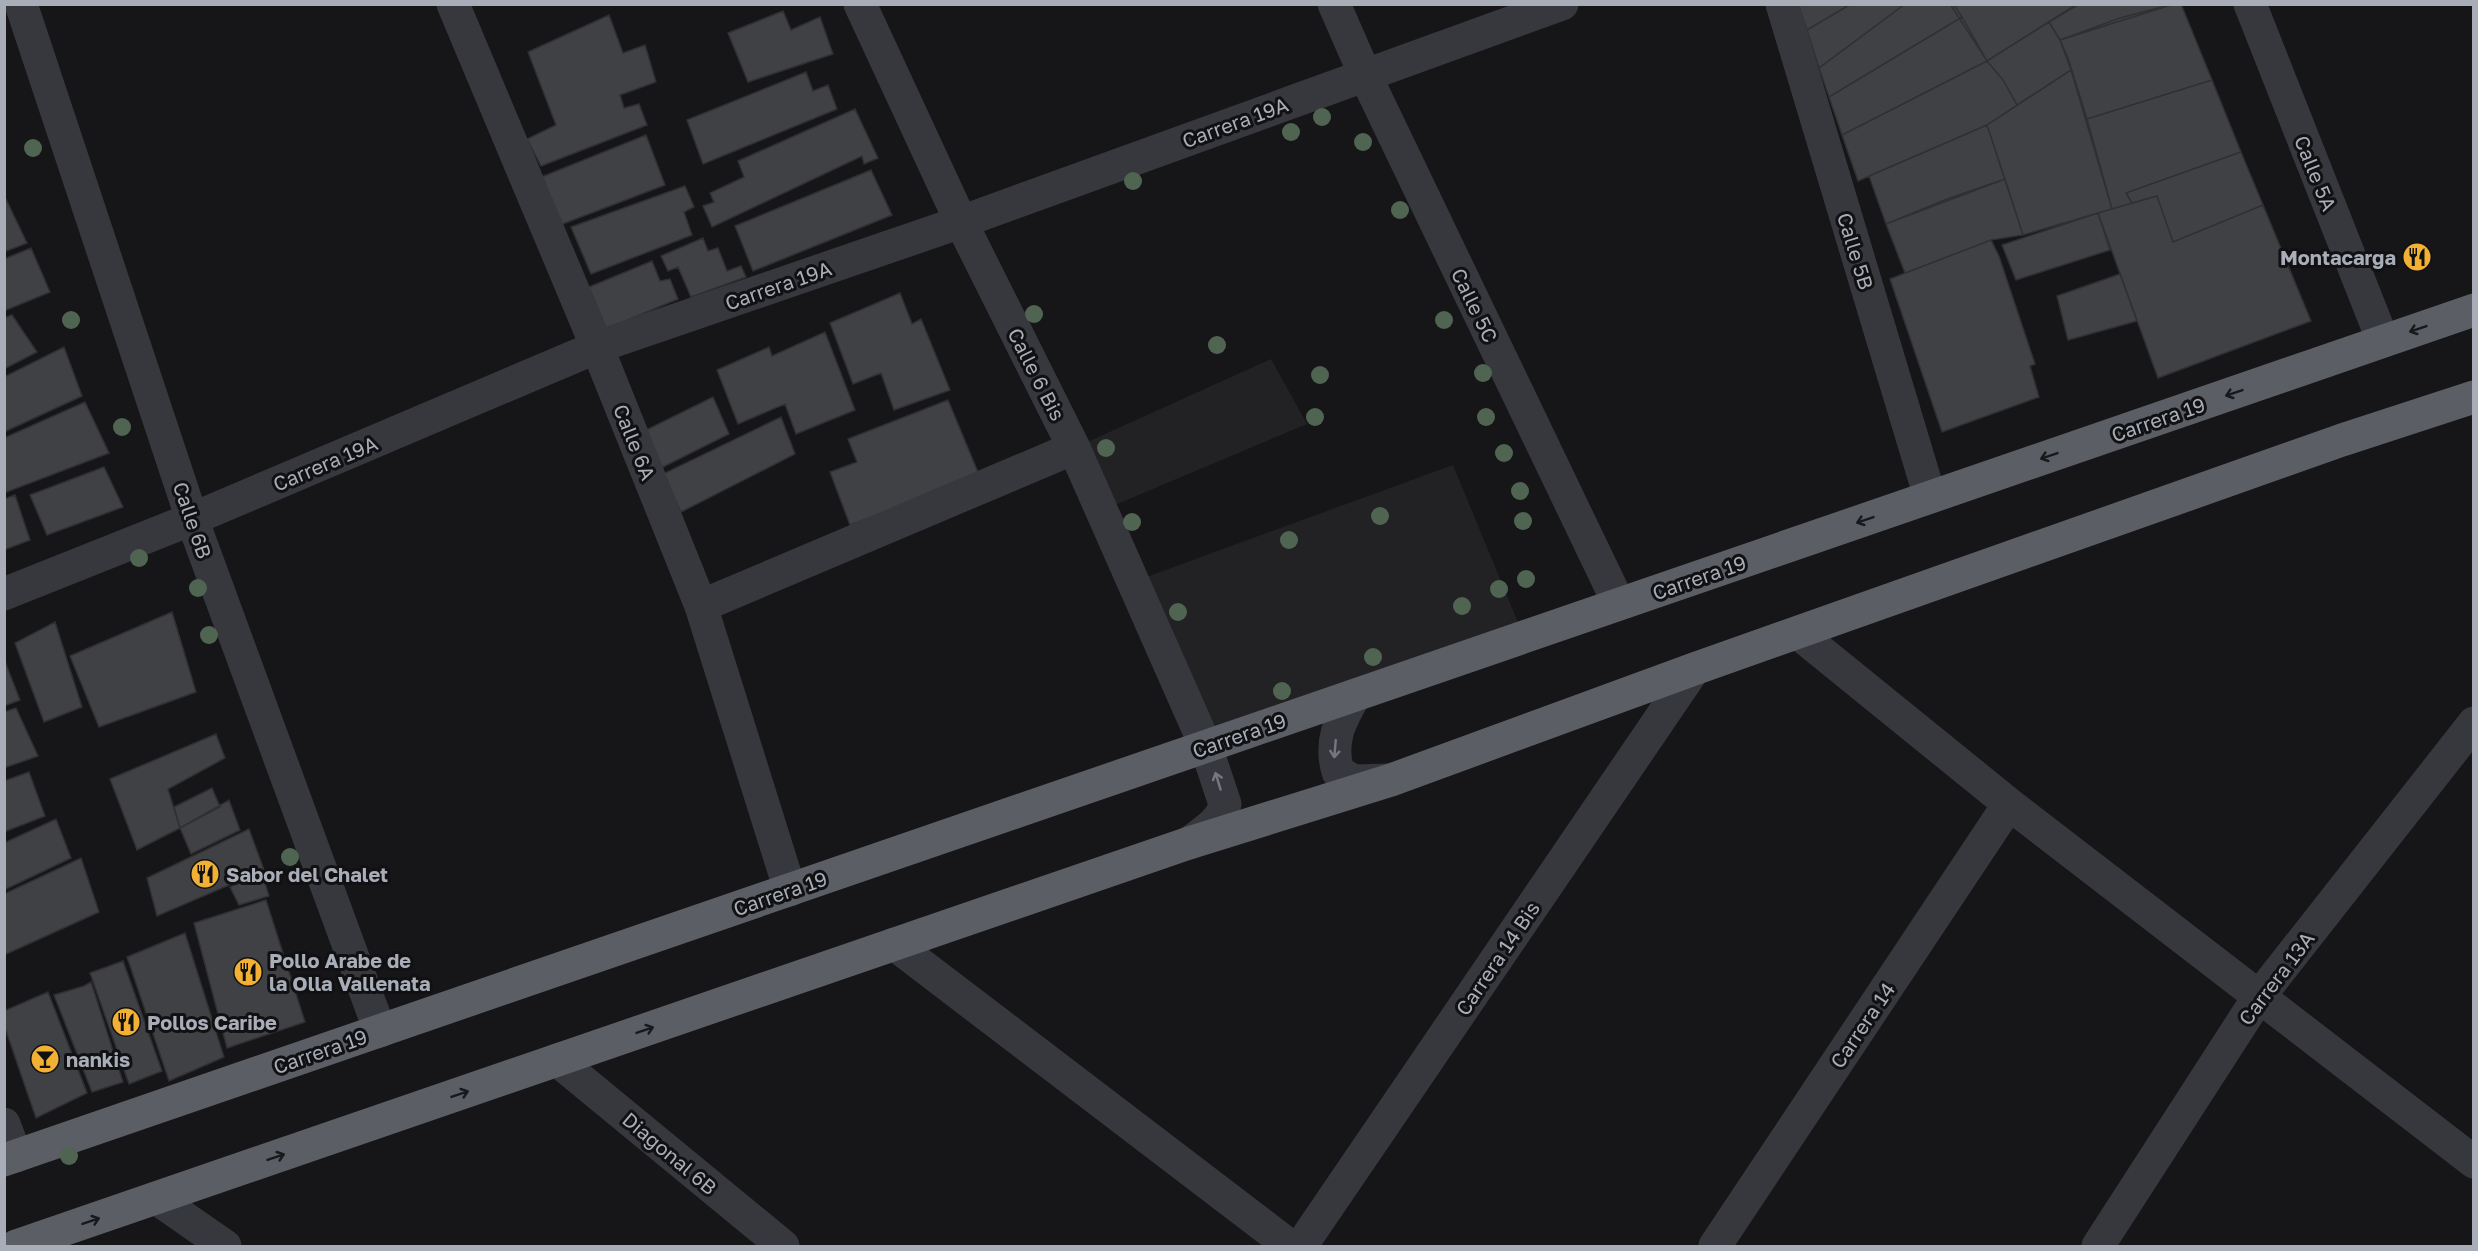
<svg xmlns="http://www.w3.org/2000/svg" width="2478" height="1251" font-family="'Golos Text',sans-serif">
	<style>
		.built { fill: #222225 }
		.building { fill: #404145; stroke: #303034; stroke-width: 1.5 }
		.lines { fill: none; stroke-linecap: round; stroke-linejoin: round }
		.minor { stroke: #37383d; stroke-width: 33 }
		.trunk { stroke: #5b5e65; stroke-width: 33 }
		.tree { fill: #506452 }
		.oneway { stroke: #18191b }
		.oneway2 { stroke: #757881 }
		.labels { text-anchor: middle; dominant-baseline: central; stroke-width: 6; stroke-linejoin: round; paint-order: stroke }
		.street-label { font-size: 20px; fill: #a8adb8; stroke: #111113 }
		.poi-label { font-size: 20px; font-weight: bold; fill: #a8adb8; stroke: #111113; text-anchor: start }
	</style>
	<rect width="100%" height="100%" fill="#161618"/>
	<path class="built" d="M1271,359l36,65 -204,86 -29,-62z
		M1453,465l71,172 -318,110 -76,-164z"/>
	<path class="building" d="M1798,4h53l-44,26z
		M1851,4h54l-86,64 -12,-38z
		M1905,4h48l9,13 -133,80 -10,-29z
		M1950,4h127l-90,57z
		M2079,4h95l-114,36 -11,-18z
		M2173,4h8l31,76 -125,39 -19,-61 -8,-18 60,-22z
		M783,11l8,19 29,-13 13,37 -85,28 -20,-49z
		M609,15l14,38 22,-8 11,37 -36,13 4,13 15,-4 8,21 -106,41 -14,-27 29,-14 -28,-73z
		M1962,17l25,44 -145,74 -13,-38z
		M2049,22l11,18 11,30 -54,35 -14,-25 -16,-19z
		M1987,61l16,19 14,25 -30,20 -129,56 -16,-46z
		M2071,70l41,139 -89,26 -36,-110z
		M806,72l7,19 15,-6 9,24 -134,55 -16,-44z
		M2212,80l29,72 -115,41 6,10 -20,6 -25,-90z
		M855,109l23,49 -14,6 -2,-8 -150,71 -9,-21 11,-4 -4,-9 34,-16 -6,-16z
		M1987,125l18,54 -119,45 -17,-48z
		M646,135l19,50 -105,40 -21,-47z
		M2241,152l22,53 -90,37 -16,-46 -25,7 -6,-10z
		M871,170l21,45 -139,56 -18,-45z
		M2005,179l18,56 -32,5 -86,33 -19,-49 61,-25z
		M685,186l9,21 -10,5 8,23 -101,39 -20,-47z
		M4,195l23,48 -23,9z
		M2157,196l16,46 90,-37 48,116 -153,57 -60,-165z
		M2098,213l12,37 -94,30 -14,-35z
		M703,238l5,13 10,-3 9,23 14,-5 5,11 -55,20 -13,-30 -10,4 -7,-15z
		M1991,240l8,16 36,108 -5,2 9,31 -97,35 -52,-153z
		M31,248l19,44 -46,19v-52z
		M652,261l8,20 10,-2 8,20 -72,30 -17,-42z
		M2120,274l17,47 -69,19 -11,-44z
		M900,293l12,31 9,-5 29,71 -56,20 -13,-37 -28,11 -23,-61z
		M12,315l25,37 -33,17v-51z
		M825,332l30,78 -59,24 -11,-30 -47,20 -21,-54 52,-23 3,9z
		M64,347l18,49 -78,36v-55z
		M713,397l16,37 -68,34 -17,-37z
		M948,400l32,77 -130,48 -20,-53 27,-10 -9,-23z
		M85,402l24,51 -105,40v-55z
		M781,417l14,37 -114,58 -18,-38z
		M104,467l19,40 -76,28 -17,-40z
		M15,495l15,45 -26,10v-51z
		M172,612l24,80 -97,35 -29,-71z
		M55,622l27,85 -38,15 -29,-79z
		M4,659l16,41 -16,6z
		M16,708l22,48 -34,12v-56z
		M216,734l9,24 -57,31 12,39 -43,22 -27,-71z
		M29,772l16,44 -41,16v-51z
		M212,788l8,19 -40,21 -6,-21z
		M229,800l11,30 -49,24 -11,-26z
		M56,819l15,39 -67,32v-47z
		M249,829l15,41 -107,46 -10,-38z
		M81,858l18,54 -95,43v-61z
		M262,873l7,23 -30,9 -9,-18z
		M266,900l39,122 -78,26 -33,-125z
		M185,933l39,124 -55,24 -42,-124z
		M123,961l39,110 -33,13 -39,-111z
		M91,982l32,100 -31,10 -38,-97 30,-9z
		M48,992l39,101 -51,25 -32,-93v-14z"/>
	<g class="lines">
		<path class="minor" d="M21,4l171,515 188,512
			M453,4l144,343 104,259 89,284
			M860,4l101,218 113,226 132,299 19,57c-3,18 -22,28 -36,39
			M1334,4l31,71 254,529
			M1782,4l148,493
			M2250,4l133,337
			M4,594l188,-75 405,-172 364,-125 601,-218
			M701,606l373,-158
			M1798,633l211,171 465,358
			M1355,695c-15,26 -26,46 -17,77l16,9 35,-1
			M894,944l396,302
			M557,1060l226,186
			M4,1124l12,32
			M156,1198l69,48
			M1301,1246l393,-577
			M1715,1246l294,-442
			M2098,1246l160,-248 216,-275"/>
		<path class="trunk" d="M4,1160l2470,-850
			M16,1246l1173,-403 202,-63 303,-111 648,-229 132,-43"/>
	</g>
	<g class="tree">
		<circle cx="1322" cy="117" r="9"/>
		<circle cx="1291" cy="132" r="9"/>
		<circle cx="1363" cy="142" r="9"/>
		<circle cx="33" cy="148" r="9"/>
		<circle cx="1133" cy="181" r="9"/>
		<circle cx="1400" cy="210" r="9"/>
		<circle cx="1034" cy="314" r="9"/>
		<circle cx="71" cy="320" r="9"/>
		<circle cx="1444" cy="320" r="9"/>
		<circle cx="1217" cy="345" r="9"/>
		<circle cx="1483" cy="373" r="9"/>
		<circle cx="1320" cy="375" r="9"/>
		<circle cx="1315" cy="417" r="9"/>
		<circle cx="1486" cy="417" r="9"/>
		<circle cx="122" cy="427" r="9"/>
		<circle cx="1106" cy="448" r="9"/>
		<circle cx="1504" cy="453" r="9"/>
		<circle cx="1520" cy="491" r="9"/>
		<circle cx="1380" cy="516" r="9"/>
		<circle cx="1523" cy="521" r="9"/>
		<circle cx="1132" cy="522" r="9"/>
		<circle cx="1289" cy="540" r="9"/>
		<circle cx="139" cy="558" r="9"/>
		<circle cx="1526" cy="579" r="9"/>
		<circle cx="198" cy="588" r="9"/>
		<circle cx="1499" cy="589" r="9"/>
		<circle cx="1462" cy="606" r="9"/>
		<circle cx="1178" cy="612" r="9"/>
		<circle cx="209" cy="635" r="9"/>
		<circle cx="1373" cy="657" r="9"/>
		<circle cx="1282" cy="691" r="9"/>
		<circle cx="290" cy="857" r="9"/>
		<circle cx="69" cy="1156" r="9"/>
	</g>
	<defs><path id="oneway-shaft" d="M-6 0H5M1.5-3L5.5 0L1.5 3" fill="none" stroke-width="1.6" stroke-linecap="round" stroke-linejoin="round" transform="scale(1.5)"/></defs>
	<g class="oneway">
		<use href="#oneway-shaft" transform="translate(2418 329) rotate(161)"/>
		<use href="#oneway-shaft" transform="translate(2234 393) rotate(161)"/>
		<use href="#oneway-shaft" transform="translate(2049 456) rotate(161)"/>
		<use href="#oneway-shaft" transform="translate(1865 520) rotate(161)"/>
		<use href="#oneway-shaft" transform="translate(645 1030) rotate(-19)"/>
		<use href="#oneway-shaft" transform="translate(460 1094) rotate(-19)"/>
		<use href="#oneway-shaft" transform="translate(276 1157) rotate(-19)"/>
		<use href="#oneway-shaft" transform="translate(91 1221) rotate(-19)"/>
	</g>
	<g class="oneway2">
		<use href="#oneway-shaft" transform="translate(1335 749) rotate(95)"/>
		<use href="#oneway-shaft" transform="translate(1218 781) rotate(-107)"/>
	</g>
	<defs>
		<g id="restaurant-disc" transform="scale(1.5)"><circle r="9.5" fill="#f2b134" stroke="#111113"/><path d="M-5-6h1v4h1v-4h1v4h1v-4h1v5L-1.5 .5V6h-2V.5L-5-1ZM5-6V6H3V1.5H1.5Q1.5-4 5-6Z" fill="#111"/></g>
		<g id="bar-disc" transform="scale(1.5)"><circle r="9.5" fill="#f2b134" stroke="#111113"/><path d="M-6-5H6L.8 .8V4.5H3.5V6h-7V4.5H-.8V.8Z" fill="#111"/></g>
	</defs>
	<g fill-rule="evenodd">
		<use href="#restaurant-disc" x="2417" y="257"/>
		<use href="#restaurant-disc" x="205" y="874"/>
		<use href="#restaurant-disc" x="248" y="972"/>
		<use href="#restaurant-disc" x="126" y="1022"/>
		<use href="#bar-disc" x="45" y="1059"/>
	</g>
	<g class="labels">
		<g class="street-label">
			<text transform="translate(1235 122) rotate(-20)">Carrera 19A</text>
			<text transform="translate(2316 173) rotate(68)">Calle 5A</text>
			<text transform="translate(1856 251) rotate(73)">Calle 5B</text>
			<text transform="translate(778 285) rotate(-19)">Carrera 19A</text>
			<text transform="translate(1475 305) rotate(64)">Calle 5C</text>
			<text transform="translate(1037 374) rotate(63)">Calle 6 Bis</text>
			<text transform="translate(2158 419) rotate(-19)">Carrera 19</text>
			<text transform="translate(635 442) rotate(68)">Calle 6A</text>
			<text transform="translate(325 463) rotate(-23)">Carrera 19A</text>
			<text transform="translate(193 520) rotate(71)">Calle 6B</text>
			<text transform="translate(1699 577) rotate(-19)">Carrera 19</text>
			<text transform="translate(1239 735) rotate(-19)">Carrera 19</text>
			<text transform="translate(780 893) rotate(-19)">Carrera 19</text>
			<text transform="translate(1497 958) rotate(-56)">Carrera 14 Bis</text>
			<text transform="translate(2276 978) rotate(-53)">Carrera 13A</text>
			<text transform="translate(1862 1025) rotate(-56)">Carrera 14</text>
			<text transform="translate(320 1051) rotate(-19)">Carrera 19</text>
			<text transform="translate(670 1153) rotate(40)">Diagonal 6B</text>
		</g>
		<g class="poi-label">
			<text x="2396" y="257" text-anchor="end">Montacarga</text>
			<text x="226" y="874">Sabor del Chalet</text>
			<text x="269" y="960">Pollo Arabe de<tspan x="269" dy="23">la Olla Vallenata</tspan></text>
			<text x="147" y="1022">Pollos Caribe</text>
			<text x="66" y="1059">nankis</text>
		</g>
	</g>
	<rect width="2478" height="1251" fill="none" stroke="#a8adb8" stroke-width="12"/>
</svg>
